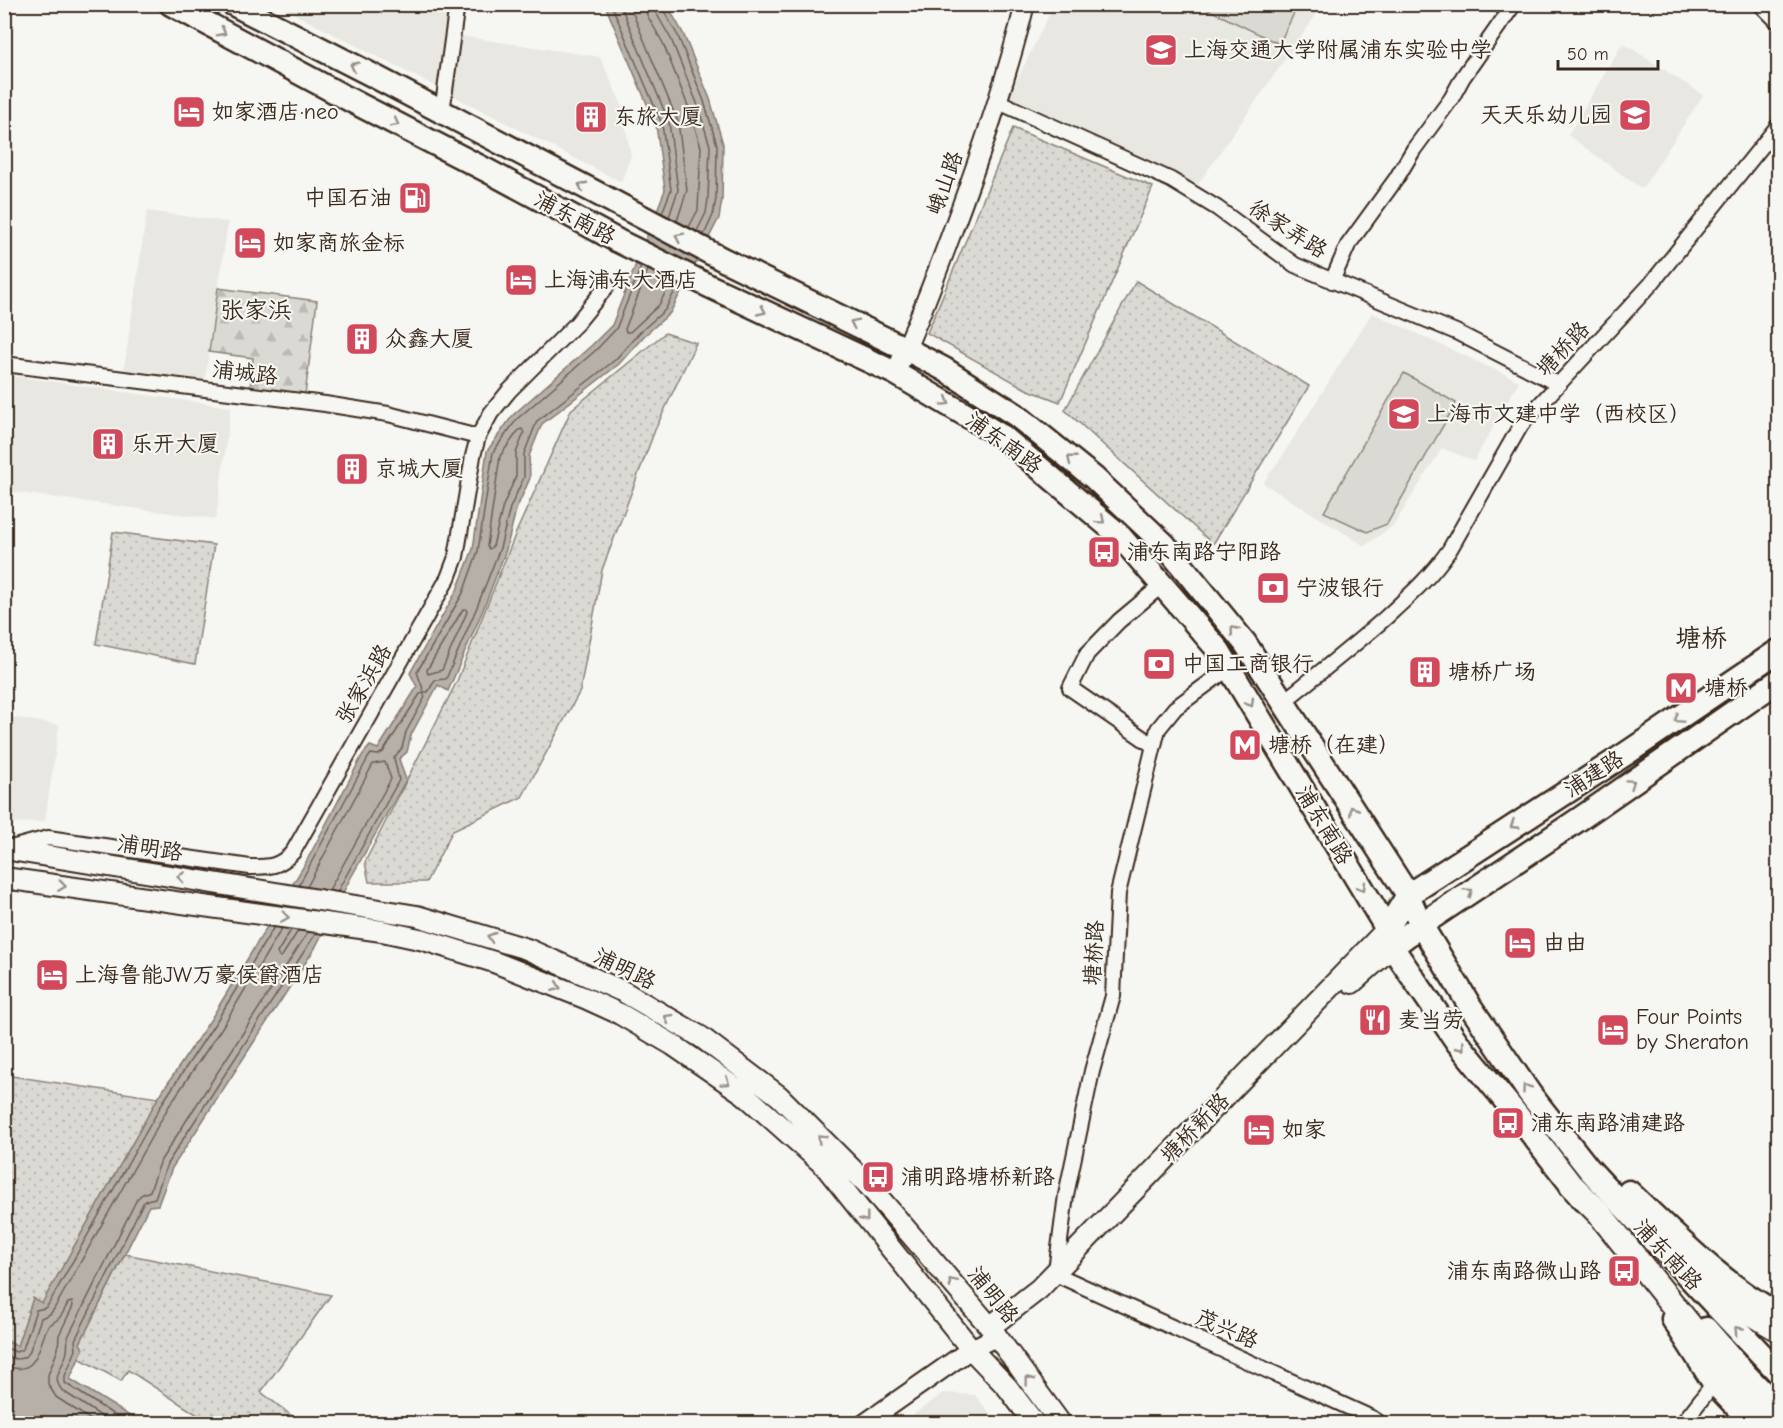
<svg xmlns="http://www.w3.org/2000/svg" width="1783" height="1428" font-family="'Comic Neue','LXGW WenKai TC',sans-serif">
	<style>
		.built { fill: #e8e7e2 }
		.grass { fill: url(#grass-dots); stroke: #8a8278; stroke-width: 1.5 }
		.forest { fill: url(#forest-firs); stroke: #8a8278; stroke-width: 1.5 }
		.garden { fill: #dad9d3; stroke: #8a8278; stroke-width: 1.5 }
		.water { fill: #b6b0a9; stroke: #857a71; stroke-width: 1.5 }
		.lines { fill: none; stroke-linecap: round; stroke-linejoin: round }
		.shore { stroke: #6c6056; stroke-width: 1.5 }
		.minor-casing { stroke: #3b2a1e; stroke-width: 18 }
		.tertiary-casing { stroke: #3b2a1e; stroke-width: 22 }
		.secondary-casing { stroke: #3b2a1e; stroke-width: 24 }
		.primary-casing { stroke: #3b2a1e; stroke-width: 27 }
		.trunk-casing { stroke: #3b2a1e; stroke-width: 28 }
		.minor { stroke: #f6f6f2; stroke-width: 14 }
		.tertiary { stroke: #f6f6f2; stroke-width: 18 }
		.secondary { stroke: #f6f6f2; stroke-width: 20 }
		.primary { stroke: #f6f6f2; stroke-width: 22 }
		.trunk { stroke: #f6f6f2; stroke-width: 24 }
		.oneway { stroke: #989088 }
		.labels { text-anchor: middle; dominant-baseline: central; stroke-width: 4.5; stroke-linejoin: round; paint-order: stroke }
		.poi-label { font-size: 22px; fill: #3b2a1e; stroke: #f6f6f2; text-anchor: start }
		.street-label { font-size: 22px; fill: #3b2a1e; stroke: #f6f6f2 }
		.neighbourhood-label { font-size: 24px; fill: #3b2a1e; stroke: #f6f6f2 }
		.quarter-label { font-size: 26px; fill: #3b2a1e; stroke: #f6f6f2 }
	</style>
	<defs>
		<pattern id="grass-dots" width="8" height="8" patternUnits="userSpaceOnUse" patternTransform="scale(1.5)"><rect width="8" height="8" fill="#dad9d3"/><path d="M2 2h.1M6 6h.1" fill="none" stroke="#bcbab5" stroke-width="1.8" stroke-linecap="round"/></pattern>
		<pattern id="forest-firs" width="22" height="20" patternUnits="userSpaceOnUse" patternTransform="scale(1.5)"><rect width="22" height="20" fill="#dad9d3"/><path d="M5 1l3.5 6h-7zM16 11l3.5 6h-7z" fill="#bcbab5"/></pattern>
	</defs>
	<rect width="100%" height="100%" fill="#f6f6f2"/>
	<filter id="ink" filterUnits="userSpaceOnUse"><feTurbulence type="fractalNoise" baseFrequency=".0167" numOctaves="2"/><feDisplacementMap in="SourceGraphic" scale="12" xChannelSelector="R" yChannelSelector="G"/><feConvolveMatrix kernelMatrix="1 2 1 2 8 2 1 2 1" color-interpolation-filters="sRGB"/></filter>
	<g filter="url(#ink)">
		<path class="built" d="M280,4l170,1 -3,29 153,23 21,46 10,53 -10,26 -342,-176z
			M1054,5h269l-125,179 -189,-88z
			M1623,43l80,52 -61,94 -74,-54z
			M147,211l81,11 -23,158 -81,-11z
			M1372,313l147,68 -45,80 -32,-13 -48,77 -29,21 -102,-63 18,-25z
			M5,375l226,32 -15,112 -211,-28z
			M4,716l55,9 -14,96 -40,3z
			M943,1393l32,2 23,28h-96z"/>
		<path class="grass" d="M1013,128l140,59 -93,215 -34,-13 -99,-56z
			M1136,281l173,105 -96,158 -148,-134z
			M665,333l31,10 -41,87 -53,140 -22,121 -58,106 -69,33 -27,52h-57l-4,-20 92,-181 58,-146 56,-125z
			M113,532l101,13 -19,119 -99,-20z
			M5,1075l153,23 -116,206 -9,-5 -16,48 -12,-7 -1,-68 4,-13 -3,-1z
			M125,1254l206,41 -70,97 40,31h-91l-82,-53 -7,11 -42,-23 1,-15z"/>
		<path class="forest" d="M218,288l99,13 -12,94 -55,-7 3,-30 -44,-6z"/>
		<path class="garden" d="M1199,5h99l-19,39z
			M1404,373l52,30 -69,121 -20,8 -43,-20z"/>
		<path class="water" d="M605,5h62l16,28 27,66 13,45 -1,56 -3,18 -49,95 -26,23 -25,28 -77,60 -13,32 1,22 -14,32 -10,40 -23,60 -35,81 -10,-6 -27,50 -4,17 -8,7 7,21 -57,101 -34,67 -143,220 -14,37 -9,1 -69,137 3,6 -13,30 71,44h-136l-1,-83 13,6 16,-48 9,5 116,-205 53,-79 94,-155 58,-110 7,-8 8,3 39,-62 -7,-14 47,-83 16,-41 14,-98 26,-36 79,-70 20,-20 53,-135 -9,-65z"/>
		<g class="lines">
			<path class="shore" d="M611,4l51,120 9,66 -9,23
				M620,4l49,118 9,68 -9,27
				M629,4l49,118 9,68 -10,31
				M645,4l2,11 16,28 25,63 13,41 -3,63 -9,17
				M654,4l1,7 16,28 26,64 13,43 -2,53 -2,14 -9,18
				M662,4l1,5 15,27 26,65 13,44 -1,54 -3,16 -9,20
				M641,267l-25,62 -20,21 -79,69 -24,33 -15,99 -15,42 -46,79 7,20h4l7,-12 11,-1 31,-72 23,-59 10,-40 14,-31v-23l13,-33 78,-61 25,-28 25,-22 13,-25
				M648,270l-23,59 1,3h4l29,-27 12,-24
				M522,429l2,4 -8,20v23l-13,30 -10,40 -4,3 -2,-3 13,-90 19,-26z
				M463,609h3l1,3 -25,58 -14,4 -1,-4z
				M299,885l69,-127 3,-4 7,1 5,-3 37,-58 3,-1 2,4 -19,35 -4,16 -8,10 5,22 -62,112
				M307,887l66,-123 12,-2 6,17 -62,111
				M291,930l-14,23 2,4 3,-1 16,-25
				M4,1347l12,5 7,-3 13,-39 9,-2 3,-3 115,-203 53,-80 58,-95
				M4,1355c10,5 18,6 25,-2l12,-35 9,-4 4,-5 115,-203 54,-80 59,-98
				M4,1365c33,14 34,-17 43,-37 3,-5 7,-5 11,-9 5,-4 7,-11 10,-16l4,-1 1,4 -14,29 -1,14 -10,26v9l8,13 41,27
				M113,1424l-50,-33c-14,-14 2,-25 4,-40 1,-5 0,-9 1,-14l69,-138 4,-4 9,-4 11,-31 147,-228
				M128,1424l-63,-41v-7l11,-26 -1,-10 68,-137 4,-3 8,-2 12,-34 149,-231"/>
			<g class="minor-casing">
				<path id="minor" d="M999,102l172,78 46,28 78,57 161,67 102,52
					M442,112l15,-108
					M1332,281l16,-36 48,-66 18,-30 37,-50 12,-22 51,-73
					M4,364l321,40 63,10 90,23
					M1229,668l-54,40 -17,21 -40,164 -5,103 -21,75 -26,124 -10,76 6,6 310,141 9,6
					M1283,702c34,-27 68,-54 100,-82 26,-24 47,-42 67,-71l71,-124 130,-141 127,-158
					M1154,746l-84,-58 17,-34 32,-33 43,-36
					M11,848l37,-10 202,29c20,0 29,0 43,-15l155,-274 8,-21 17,-101 5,-19 13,-24 18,-22 68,-68 30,-37
					M1682,1424l32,-41"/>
			</g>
			<g class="tertiary-casing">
				<path id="tertiary" d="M1763,4l15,15
					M895,373c22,-46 39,-93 57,-141 28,-75 54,-150 73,-228
					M864,1424l107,-75 25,-12"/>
			</g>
			<g class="secondary-casing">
				<path id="secondary" d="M4,849l413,67 110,33 97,43 77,45 78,59 90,90 121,141 71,97
					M4,878l378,53 42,9 70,22 91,36 35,16 53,31 71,49 81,72 146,183 37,39 27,36
					M1352,983l40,-36
					M990,1327l49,-38 348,-360"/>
			</g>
			<g class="primary-casing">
				<path id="primary" d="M171,4l183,98 134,69 130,70 91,45 186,87 108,64 116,98 100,116 168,278 5,18 65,95 60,73 66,85
					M233,4l137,70 354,186 182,89 38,20 72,46 78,63 70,66 81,99 163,252 13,30 49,81 60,88 59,75 112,121 77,82
					M1387,929l21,-34 219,-142 151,-102
					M1392,947l29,-22 160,-107 197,-137
					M1629,1192c48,45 91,91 149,122
					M1673,1319l41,64 39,41
					M1706,1329l39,45 33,34"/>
			</g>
			<g class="trunk-casing">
				<path id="trunk" d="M1572,1186l27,27 140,174 35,37
					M1654,1240c40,32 80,63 124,89"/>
			</g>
			<use href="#minor" class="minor"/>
			<use href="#tertiary" class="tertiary"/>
			<use href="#secondary" class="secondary"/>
			<use href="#primary" class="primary"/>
			<use href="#trunk" class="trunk"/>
		</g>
		<defs><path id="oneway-chevron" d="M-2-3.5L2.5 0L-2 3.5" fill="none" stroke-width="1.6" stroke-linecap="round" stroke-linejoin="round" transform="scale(1.5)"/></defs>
		<g class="oneway">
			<use href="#oneway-chevron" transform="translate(222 32) rotate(28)"/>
			<use href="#oneway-chevron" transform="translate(354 66) rotate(-153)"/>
			<use href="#oneway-chevron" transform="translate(395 123) rotate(27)"/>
			<use href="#oneway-chevron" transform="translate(582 186) rotate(-152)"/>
			<use href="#oneway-chevron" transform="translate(679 237) rotate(-153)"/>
			<use href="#oneway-chevron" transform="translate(762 311) rotate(25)"/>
			<use href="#oneway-chevron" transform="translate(854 323) rotate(-154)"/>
			<use href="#oneway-chevron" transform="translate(946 402) rotate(31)"/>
			<use href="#oneway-chevron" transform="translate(1071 459) rotate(-141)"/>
			<use href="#oneway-chevron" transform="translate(1101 520) rotate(40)"/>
			<use href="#oneway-chevron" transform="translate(1234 630) rotate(-129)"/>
			<use href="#oneway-chevron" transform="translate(1250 703) rotate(59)"/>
			<use href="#oneway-chevron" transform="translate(1678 719) rotate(146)"/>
			<use href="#oneway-chevron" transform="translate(1631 783) rotate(-35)"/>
			<use href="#oneway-chevron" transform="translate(1353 810) rotate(-123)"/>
			<use href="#oneway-chevron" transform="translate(1514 825) rotate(147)"/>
			<use href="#oneway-chevron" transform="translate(181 877) rotate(-171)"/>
			<use href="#oneway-chevron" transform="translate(62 886) rotate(8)"/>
			<use href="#oneway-chevron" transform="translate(1362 887) rotate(59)"/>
			<use href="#oneway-chevron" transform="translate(1469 892) rotate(-34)"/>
			<use href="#oneway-chevron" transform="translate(285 917) rotate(8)"/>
			<use href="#oneway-chevron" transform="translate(491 937) rotate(-162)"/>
			<use href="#oneway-chevron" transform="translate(557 987) rotate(21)"/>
			<use href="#oneway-chevron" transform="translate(668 1018) rotate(-150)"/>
			<use href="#oneway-chevron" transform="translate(1461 1047) rotate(51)"/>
			<use href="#oneway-chevron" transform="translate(726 1082) rotate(35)"/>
			<use href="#oneway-chevron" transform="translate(1526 1088) rotate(-125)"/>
			<use href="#oneway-chevron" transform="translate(821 1138) rotate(-135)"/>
			<use href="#oneway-chevron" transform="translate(865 1218) rotate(52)"/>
			<use href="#oneway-chevron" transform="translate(952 1282) rotate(-131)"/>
			<use href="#oneway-chevron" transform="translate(1738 1330) rotate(-133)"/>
			<use href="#oneway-chevron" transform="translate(1029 1380) rotate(-127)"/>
		</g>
	</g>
	<defs>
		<g id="school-square" transform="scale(1.725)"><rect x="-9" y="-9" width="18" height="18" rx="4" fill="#d1495b" stroke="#f6f6f2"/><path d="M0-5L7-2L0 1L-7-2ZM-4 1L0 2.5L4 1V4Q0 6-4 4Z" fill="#fff"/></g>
		<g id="hotel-square" transform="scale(1.725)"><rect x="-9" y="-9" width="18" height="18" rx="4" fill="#d1495b" stroke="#f6f6f2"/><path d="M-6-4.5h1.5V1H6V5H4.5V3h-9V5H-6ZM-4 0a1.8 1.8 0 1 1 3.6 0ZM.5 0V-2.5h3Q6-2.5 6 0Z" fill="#fff"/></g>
		<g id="building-square" transform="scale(1.725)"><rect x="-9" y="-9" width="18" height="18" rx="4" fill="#d1495b" stroke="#f6f6f2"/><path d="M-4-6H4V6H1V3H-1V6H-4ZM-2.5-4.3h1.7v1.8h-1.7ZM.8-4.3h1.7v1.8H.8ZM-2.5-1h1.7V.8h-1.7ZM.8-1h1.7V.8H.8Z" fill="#fff"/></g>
		<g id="fuel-square" transform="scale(1.725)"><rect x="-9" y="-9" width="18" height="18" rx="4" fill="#d1495b" stroke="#f6f6f2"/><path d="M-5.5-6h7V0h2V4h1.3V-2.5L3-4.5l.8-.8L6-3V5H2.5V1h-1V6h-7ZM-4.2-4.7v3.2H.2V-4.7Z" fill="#fff"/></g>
		<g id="bus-square" transform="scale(1.725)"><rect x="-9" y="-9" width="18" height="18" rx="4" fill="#d1495b" stroke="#f6f6f2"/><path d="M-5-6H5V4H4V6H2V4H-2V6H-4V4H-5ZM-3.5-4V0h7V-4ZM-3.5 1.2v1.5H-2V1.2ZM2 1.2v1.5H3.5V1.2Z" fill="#fff"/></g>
		<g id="bank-square" transform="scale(1.725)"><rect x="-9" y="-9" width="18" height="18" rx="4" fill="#d1495b" stroke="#f6f6f2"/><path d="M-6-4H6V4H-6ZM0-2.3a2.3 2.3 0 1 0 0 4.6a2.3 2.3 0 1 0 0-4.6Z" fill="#fff"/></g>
		<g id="metro-square" transform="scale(1.725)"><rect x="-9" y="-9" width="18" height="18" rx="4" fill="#d1495b" stroke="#f6f6f2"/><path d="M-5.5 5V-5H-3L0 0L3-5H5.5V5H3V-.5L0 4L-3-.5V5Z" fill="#fff"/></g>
		<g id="restaurant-square" transform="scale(1.725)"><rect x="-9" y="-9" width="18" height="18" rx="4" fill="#d1495b" stroke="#f6f6f2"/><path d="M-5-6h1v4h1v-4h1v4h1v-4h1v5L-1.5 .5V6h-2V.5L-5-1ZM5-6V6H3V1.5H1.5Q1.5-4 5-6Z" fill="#fff"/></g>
	</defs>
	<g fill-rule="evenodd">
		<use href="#school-square" x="1161" y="50"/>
		<use href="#hotel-square" x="189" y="112"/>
		<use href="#school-square" x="1635" y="115"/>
		<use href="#building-square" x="591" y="117"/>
		<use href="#fuel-square" x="415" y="198"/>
		<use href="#hotel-square" x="250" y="243"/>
		<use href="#hotel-square" x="521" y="280"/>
		<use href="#building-square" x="362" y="339"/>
		<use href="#school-square" x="1404" y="414"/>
		<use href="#building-square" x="108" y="444"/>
		<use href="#building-square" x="352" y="469"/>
		<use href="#bus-square" x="1104" y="552"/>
		<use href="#bank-square" x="1273" y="588"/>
		<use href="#bank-square" x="1159" y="664"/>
		<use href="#building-square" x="1425" y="672"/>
		<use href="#metro-square" x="1681" y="688"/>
		<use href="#metro-square" x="1245" y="745"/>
		<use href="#hotel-square" x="1520" y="943"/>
		<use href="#hotel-square" x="52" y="975"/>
		<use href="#restaurant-square" x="1375" y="1020"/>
		<use href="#hotel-square" x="1613" y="1030"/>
		<use href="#bus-square" x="1508" y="1123"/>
		<use href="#hotel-square" x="1259" y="1130"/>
		<use href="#bus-square" x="878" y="1177"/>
		<use href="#bus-square" x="1624" y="1271"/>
	</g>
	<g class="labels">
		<g class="poi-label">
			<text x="1184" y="50">上海交通大学附属浦东实验中学</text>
			<text x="212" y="112">如家酒店·neo</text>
			<text x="1612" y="115" text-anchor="end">天天乐幼儿园</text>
			<text x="614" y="117">东旅大厦</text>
			<text x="392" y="198" text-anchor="end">中国石油</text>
			<text x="273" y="243">如家商旅金标</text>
			<text x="544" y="280">上海浦东大酒店</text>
			<text x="385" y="339">众鑫大厦</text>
			<text x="1427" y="414">上海市文建中学（西校区）</text>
			<text x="131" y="444">乐开大厦</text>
			<text x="375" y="469">京城大厦</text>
			<text x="1127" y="552">浦东南路宁阳路</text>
			<text x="1296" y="588">宁波银行</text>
			<text x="1182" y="664">中国工商银行</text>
			<text x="1448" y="672">塘桥广场</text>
			<text x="1704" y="688">塘桥</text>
			<text x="1268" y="745">塘桥（在建）</text>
			<text x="1543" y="943">由由</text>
			<text x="75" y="975">上海鲁能JW万豪侯爵酒店</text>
			<text x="1636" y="1017">Four Points<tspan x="1636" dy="25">by Sheraton</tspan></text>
			<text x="1398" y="1020">麦当劳</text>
			<text x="1531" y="1123">浦东南路浦建路</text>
			<text x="1282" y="1130">如家</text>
			<text x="901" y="1177">浦明路塘桥新路</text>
			<text x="1601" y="1271" text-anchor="end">浦东南路微山路</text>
		</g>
		<g class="street-label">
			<text transform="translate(945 183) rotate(-70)">峨山路</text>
			<text transform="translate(575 218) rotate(28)">浦东南路</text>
			<text transform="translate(1288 229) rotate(33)">徐家弄路</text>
			<text transform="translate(1563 349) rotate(-47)">塘桥路</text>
			<text transform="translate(245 373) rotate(7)">浦城路</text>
			<text transform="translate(1004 443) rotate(36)">浦东南路</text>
			<text transform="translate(364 684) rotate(-60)">张家浜路</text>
			<text transform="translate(1594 774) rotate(-33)">浦建路</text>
			<text transform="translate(1324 825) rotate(59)">浦东南路</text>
			<text transform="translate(150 848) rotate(9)">浦明路</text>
			<text transform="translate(1094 953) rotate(-87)">塘桥路</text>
			<text transform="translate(625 969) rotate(26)">浦明路</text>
			<text transform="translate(1195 1128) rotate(-46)">塘桥新路</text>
			<text transform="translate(1668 1255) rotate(47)">浦东南路</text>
			<text transform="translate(993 1295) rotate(51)">浦明路</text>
			<text transform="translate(1227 1329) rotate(24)">茂兴路</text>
		</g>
		<g class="neighbourhood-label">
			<text x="256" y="310">张家浜</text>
		</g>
		<g class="quarter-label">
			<text x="1701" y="639">塘桥</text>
		</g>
	</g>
	<rect width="1783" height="1428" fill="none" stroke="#f6f6f2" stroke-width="24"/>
	<rect x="12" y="12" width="1759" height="1404" fill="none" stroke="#3b2a1e" stroke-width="2" filter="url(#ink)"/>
	<path d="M1558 60v9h100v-9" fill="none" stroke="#3b2a1e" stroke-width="3"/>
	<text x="1567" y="60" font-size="18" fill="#3b2a1e" stroke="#f6f6f2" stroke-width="4.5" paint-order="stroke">50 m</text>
</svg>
